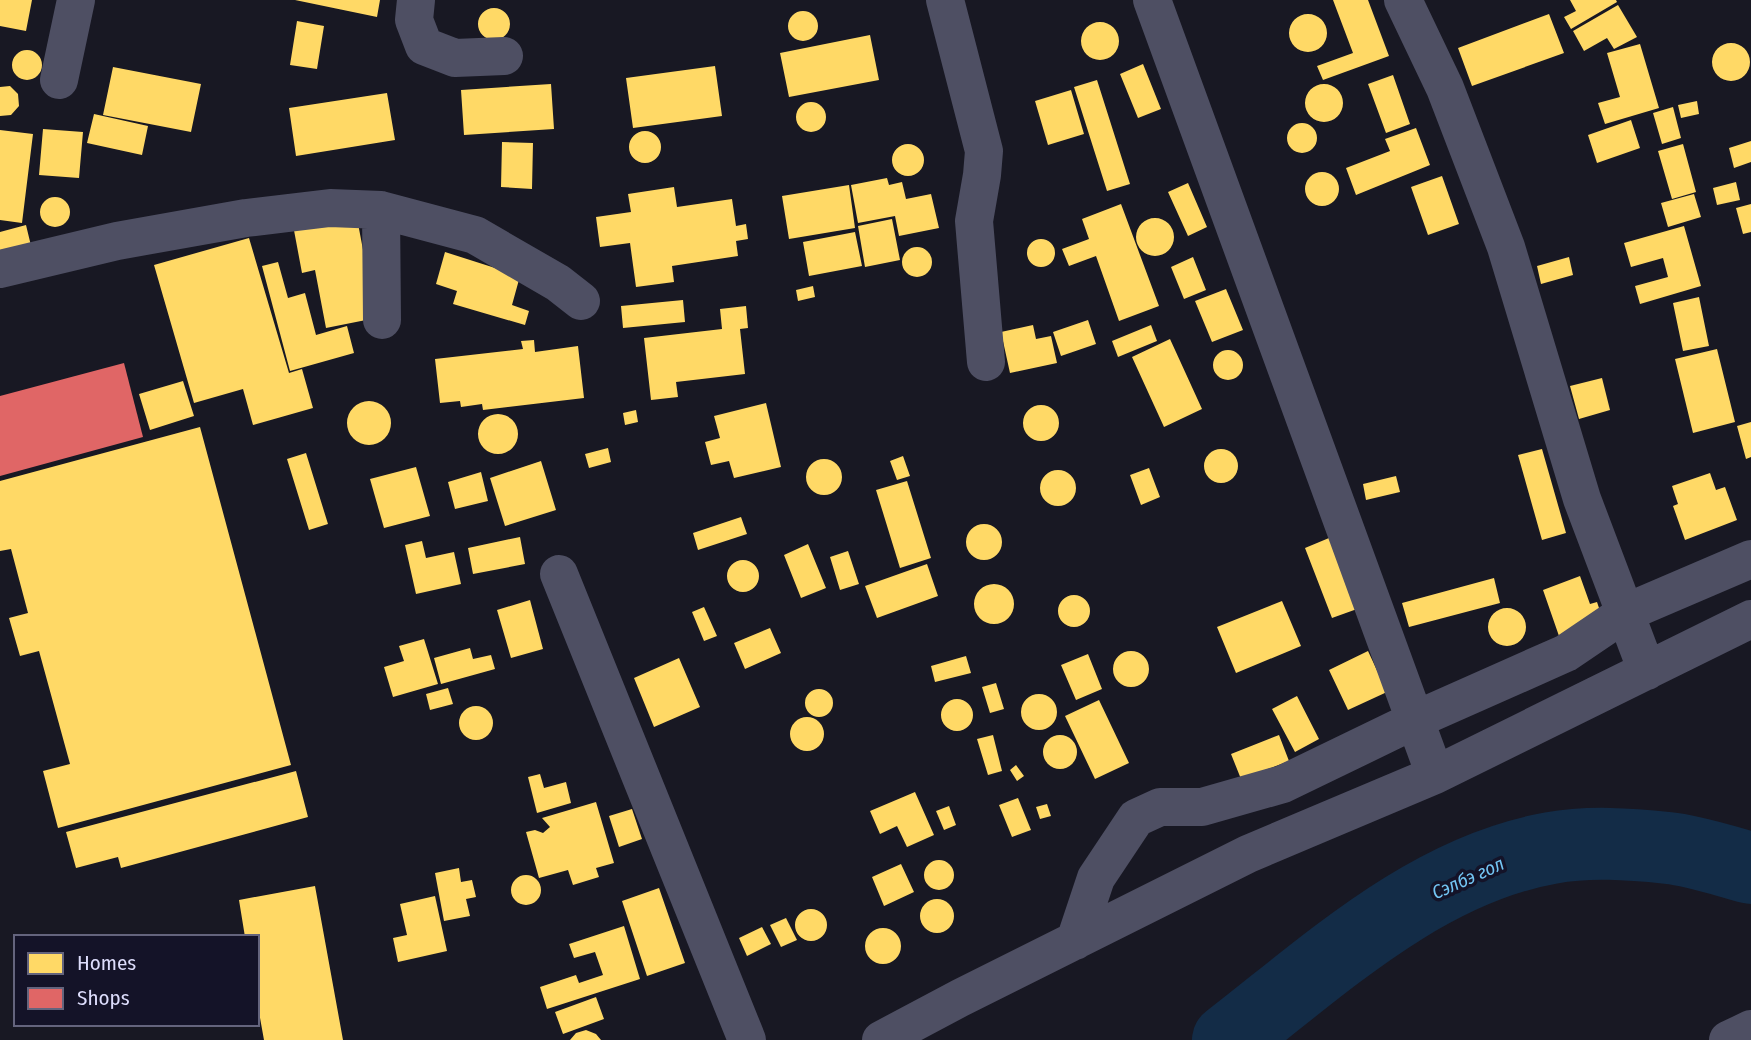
<svg xmlns="http://www.w3.org/2000/svg" width="1751" height="1040" font-family="'Fira Sans Condensed',sans-serif">
	<style>
		.homes { fill: #ffd966 }
		.shops { fill: #e06666 }
		.lines { fill: none; stroke-linecap: round; stroke-linejoin: round }
		.river { stroke: #132c47; stroke-width: 72 }
		.street { stroke: #4e4f63; stroke-width: 38 }
		.labels { text-anchor: middle; dominant-baseline: central; stroke-width: 7; stroke-linejoin: round; paint-order: stroke }
		.water-label { font-size: 19px; font-style: italic; fill: #73c5f4; stroke: #141328 }
	</style>
	<rect width="100%" height="100%" fill="#181823"/>
	<path class="homes" d="M0,0h32l-6,31 -26,-5z
		M295,0h85l-3,17z
		M1333,0h35l21,56 -66,24 -6,-14 36,-13z
		M1570,0h46l1,2 -46,27 -7,-12 12,-6z
		M1618,5l19,32 -23,12 -7,-11 -23,13 -11,-20z
		M478 24a16 16 0 1 1 32 0a16 16 0 1 1-32 0Z
		M788 26a15 15 0 1 1 30 0a15 15 0 1 1-30 0Z
		M1549,14l15,39 -92,33 -14,-38z
		M1289 33a19 19 0 1 1 38 0a19 19 0 1 1-38 0Z
		M297,21l27,5 -7,43 -27,-4z
		M1081 41a19 19 0 1 1 38 0a19 19 0 1 1-38 0Z
		M870,35l9,45 -90,17 -9,-44z
		M1712 62a19 19 0 1 1 38 0a19 19 0 1 1-38 0Z
		M1640,44l19,64 -54,16 -7,-21 22,-6 -13,-44z
		M12 65a15 15 0 1 1 30 0a15 15 0 1 1-30 0Z
		M1143,64l18,45 -23,9 -18,-44z
		M715,66l7,50 -89,12 -7,-50z
		M113,67l88,17 -10,48 -88,-17z
		M1393,75l17,49 -24,9 -18,-49z
		M1097,80l33,104 -23,7 -33,-104z
		M551,84l3,45 -90,6 -3,-45z
		M1305 103a19 19 0 1 1 38 0a19 19 0 1 1-38 0Z
		M10,86l8,8 1,12 -8,9 -11,1v-29z
		M1071,90l13,44 -36,11 -13,-44z
		M387,93l8,47 -99,16 -7,-48z
		M1697,101l2,13 -18,4 -3,-13z
		M796 117a15 15 0 1 1 30 0a15 15 0 1 1-30 0Z
		M1673,107l8,31 -19,6 -9,-31z
		M94,114l54,12 -6,29 -55,-12z
		M1631,120l9,28 -43,15 -9,-28z
		M1287 138a15 15 0 1 1 30 0a15 15 0 1 1-30 0Z
		M1416,128l14,37 -74,30 -10,-27 44,-17 -5,-12z
		M43,129l40,3 -4,46 -40,-3z
		M0,130l33,4 -11,89 -22,-3z
		M629 147a16 16 0 1 1 32 0a16 16 0 1 1-32 0Z
		M1751,141v21l-17,6 -5,-20z
		M502,142l31,1 -1,46 -31,-2z
		M1683,144l13,48 -24,7 -14,-48z
		M892 160a16 16 0 1 1 32 0a16 16 0 1 1-32 0Z
		M1305 189a17 17 0 1 1 34 0a17 17 0 1 1-34 0Z
		M1442,176l17,48 -31,11 -17,-48z
		M887,178l2,7 13,-3 4,17 25,-5 8,34 -40,8 -4,-20 -37,7 -7,-38z
		M1736,182l4,18 -23,5 -4,-17z
		M1188,183l19,44 -19,9 -20,-44z
		M849,185l6,43 -66,11 -7,-43z
		M674,187l3,20 55,-8 4,27 10,-2 2,15 -12,2 2,15 -66,10 2,16 -38,5 -6,-44 -30,4 -4,-30 35,-5 -3,-18z
		M1694,194l7,23 -33,10 -7,-24z
		M40 212a15 15 0 1 1 30 0a15 15 0 1 1-30 0Z
		M1121,204l38,102 -40,15 -23,-65 -27,10 -7,-17 27,-10 -7,-20z
		M1751,204v28l-8,2 -7,-26z
		M356,213l20,105 -50,10 -11,-58 -13,3 -9,-48z
		M1136 237a19 19 0 1 1 38 0a19 19 0 1 1-38 0Z
		M892,219l8,41 -35,7 -7,-41z
		M26,225l7,29 -33,9v-31z
		M1684,226l17,60 -61,18 -5,-18 33,-9 -5,-19 -32,9 -7,-24z
		M855,232l7,34 -53,10 -6,-34z
		M249,238l40,135 13,-4 11,39 -60,17 -10,-36 -49,14 -40,-138z
		M1027 253a14 14 0 1 1 28 0a14 14 0 1 1-28 0Z
		M902 262a15 15 0 1 1 30 0a15 15 0 1 1-30 0Z
		M445,252l75,24 -8,29 17,6 -4,14 -72,-21 4,-13 -21,-7z
		M1193,257l13,33 -22,9 -13,-32z
		M1569,257l4,18 -32,9 -4,-18z
		M278,262l10,36 17,-5 11,42 31,-9 7,27 -64,18 -28,-105z
		M813,286l2,11 -17,4 -2,-11z
		M1226,289l17,41 -31,12 -17,-41z
		M1699,297l10,49 -26,5 -10,-48z
		M683,300l2,22 -62,6 -2,-22z
		M746,306l2,22 -8,1 5,45 -69,8 2,15 -27,3 -7,-62 78,-9 -2,-20z
		M1088,320l8,24 -35,12 -8,-24z
		M1033,325l3,14 15,-3 6,27 -47,10 -9,-41z
		M1151,325l6,16 -39,16 -6,-16z
		M1170,339l32,70 -38,18 -32,-70z
		M534,340l1,12 43,-6 6,52 -101,12 -1,-6 -21,3 -1,-6 -20,2 -5,-44 88,-10 -2,-8z
		M1717,349l18,73 -42,11 -18,-74z
		M1213 365a15 15 0 1 1 30 0a15 15 0 1 1-30 0Z
		M1602,378l8,32 -31,9 -9,-33z
		M183,381l11,35 -44,14 -11,-36z
		M347 423a22 22 0 1 1 44 0a22 22 0 1 1-44 0Z
		M766,403l15,64 -47,11 -5,-17 -18,4 -6,-23 15,-4 -6,-22z
		M1023 423a18 18 0 1 1 36 0a18 18 0 1 1-36 0Z
		M636,410l2,12 -13,3 -2,-12z
		M478 434a20 20 0 1 1 40 0a20 20 0 1 1-40 0Z
		M1751,422v35l-5,2 -9,-33z
		M200,427l91,338 -233,63 -15,-57 27,-7 -31,-113 -19,5 -11,-38 19,-5 -17,-64 -11,2v-70z
		M608,448l3,14 -22,6 -4,-14z
		M1542,449l24,84 -24,7 -24,-85z
		M1204 466a17 17 0 1 1 34 0a17 17 0 1 1-34 0Z
		M306,453l22,71 -19,6 -22,-71z
		M903,456l7,20 -13,4 -7,-19z
		M806 477a18 18 0 1 1 36 0a18 18 0 1 1-36 0Z
		M541,461l15,49 -51,16 -15,-48z
		M416,467l14,49 -46,12 -14,-49z
		M1149,468l11,29 -19,8 -11,-30z
		M1040 488a18 18 0 1 1 36 0a18 18 0 1 1-36 0Z
		M481,472l7,29 -33,8 -7,-27z
		M1710,473l6,17 9,-3 12,33 -52,20 -12,-34 5,-2 -6,-18z
		M1396,476l4,16 -34,8 -3,-16z
		M907,481l24,77 -31,10 -24,-78z
		M741,517l6,17 -49,16 -5,-17z
		M966 542a18 18 0 1 1 36 0a18 18 0 1 1-36 0Z
		M520,537l5,27 -52,10 -5,-26z
		M1329,538l28,71 -25,9 -27,-70z
		M422,541l4,17 28,-6 7,32 -45,10 -11,-49z
		M808,544l18,44 -25,10 -17,-43z
		M848,551l11,33 -19,6 -10,-33z
		M727 576a16 16 0 1 1 32 0a16 16 0 1 1-32 0Z
		M927,564l11,32 -61,22 -12,-32z
		M1580,576l10,28 7,-2 6,18 -44,16 -16,-46z
		M1494,578l6,25 -91,24 -7,-24z
		M974 604a20 20 0 1 1 40 0a20 20 0 1 1-40 0Z
		M1058 611a16 16 0 1 1 32 0a16 16 0 1 1-32 0Z
		M530,600l13,49 -32,9 -14,-48z
		M1282,601l19,45 -65,27 -19,-46z
		M704,607l13,29 -13,5 -12,-29z
		M1488 627a19 19 0 1 1 38 0a19 19 0 1 1-38 0Z
		M770,628l11,25 -36,16 -11,-26z
		M424,639l14,45 -45,13 -9,-30 20,-6 -5,-15z
		M470,648l3,11 18,-4 4,14 -54,15 -7,-26z
		M1368,651l19,41 -39,18 -19,-40z
		M1113 669a18 18 0 1 1 36 0a18 18 0 1 1-36 0Z
		M1088,654l14,35 -26,11 -15,-35z
		M966,656l5,17 -36,9 -4,-16z
		M679,658l21,49 -46,20 -20,-49z
		M996,683l8,26 -14,4 -8,-26z
		M448,688l5,16 -23,6 -4,-16z
		M805 703a14 14 0 1 1 28 0a14 14 0 1 1-28 0Z
		M1021 712a18 18 0 1 1 36 0a18 18 0 1 1-36 0Z
		M1297,696l22,43 -24,13 -23,-43z
		M941 715a16 16 0 1 1 32 0a16 16 0 1 1-32 0Z
		M1099,700l30,63 -34,16 -30,-63z
		M459 723a17 17 0 1 1 34 0a17 17 0 1 1-34 0Z
		M790 734a17 17 0 1 1 34 0a17 17 0 1 1-34 0Z
		M1043 752a17 17 0 1 1 34 0a17 17 0 1 1-34 0Z
		M993,735l9,36 -14,4 -11,-36z
		M1279,735l10,26 -48,18 -10,-25z
		M1016,765l8,11 -7,5 -7,-11z
		M296,771l12,46 -187,51 -3,-11 -42,11 -10,-36z
		M540,774l4,14 22,-6 5,21 -34,10 -9,-36z
		M915,792l19,43 -27,12 -10,-21 -17,8 -10,-23z
		M1018,798l13,32 -19,7 -13,-32z
		M596,802l18,61 -18,5 3,9 -26,8 -5,-15 -29,8 -13,-46 9,-2 8,3 7,-6 -8,-9z
		M1047,804l4,12 -11,3 -4,-12z
		M949,806l7,19 -12,5 -8,-19z
		M632,809l10,30 -23,8 -10,-31z
		M924 875a15 15 0 1 1 30 0a15 15 0 1 1-30 0Z
		M901,864l13,28 -30,14 -12,-29z
		M459,868l2,14 11,-2 4,17 -10,2 4,17 -26,5 -9,-48z
		M511 890a15 15 0 1 1 30 0a15 15 0 1 1-30 0Z
		M315,886l28,154h-79l-7,-39v-64h-12l-6,-37z
		M659,888l26,75 -38,13 -25,-75z
		M435,896l12,55 -49,11 -5,-24 14,-3 -7,-31z
		M920 916a17 17 0 1 1 34 0a17 17 0 1 1-34 0Z
		M795 925a16 16 0 1 1 32 0a16 16 0 1 1-32 0Z
		M786,918l11,22 -16,7 -11,-22z
		M624,926l16,53 -93,30 -7,-22 36,-12 3,8 24,-8 -8,-23 -21,6 -5,-14z
		M762,927l9,17 -24,12 -8,-18z
		M865 946a18 18 0 1 1 36 0a18 18 0 1 1-36 0Z
		M596,997l8,22 -41,15 -8,-22z
		M586,1030l10,4 5,6h-31l6,-7z"/>
	<path class="shops" d="M124,363l19,74 -143,39v-80z"/>
	<g class="lines">
		<path class="river" d="M1228,1040c97,-75 198,-170 323,-192 38,-7 79,-4 117,0 28,3 56,13 83,20"/>
		<path class="street" d="M416,0l-2,20 10,26 31,12 49,-2
			M945,0l39,151 -2,24 -8,46 12,141
			M1152,0l283,775
			M1403,0l42,88 61,159 76,252 65,172
			M59,80l17,-80
			M381,210l1,110
			M0,269l117,-28 129,-23 84,-10 51,2 94,25 83,48 23,18
			M559,574l188,466
			M1075,941l21,-63 40,-60 24,-11h42l81,-23 132,-64 151,-67 59,-40 126,-54
			M881,1040l79,-42 288,-144 187,-79 316,-156
			M1728,1040l23,-11"/>
	</g>
	<g class="labels">
		<g class="water-label">
			<text transform="translate(1468 878) rotate(-24)">Сэлбэ гол</text>
		</g>
	</g>
	<rect x="14" y="935" width="245" height="91" fill="#141328" stroke="#64647d" stroke-width="2"/>
	<rect x="28" y="953" width="35" height="21" fill="#ffd966" stroke="#64647d" stroke-width="2"/>
	<text x="77" y="970" font-size="21" fill="#ddddfc">Homes</text>
	<rect x="28" y="988" width="35" height="21" fill="#e06666" stroke="#64647d" stroke-width="2"/>
	<text x="77" y="1005" font-size="21" fill="#ddddfc">Shops</text>
</svg>
